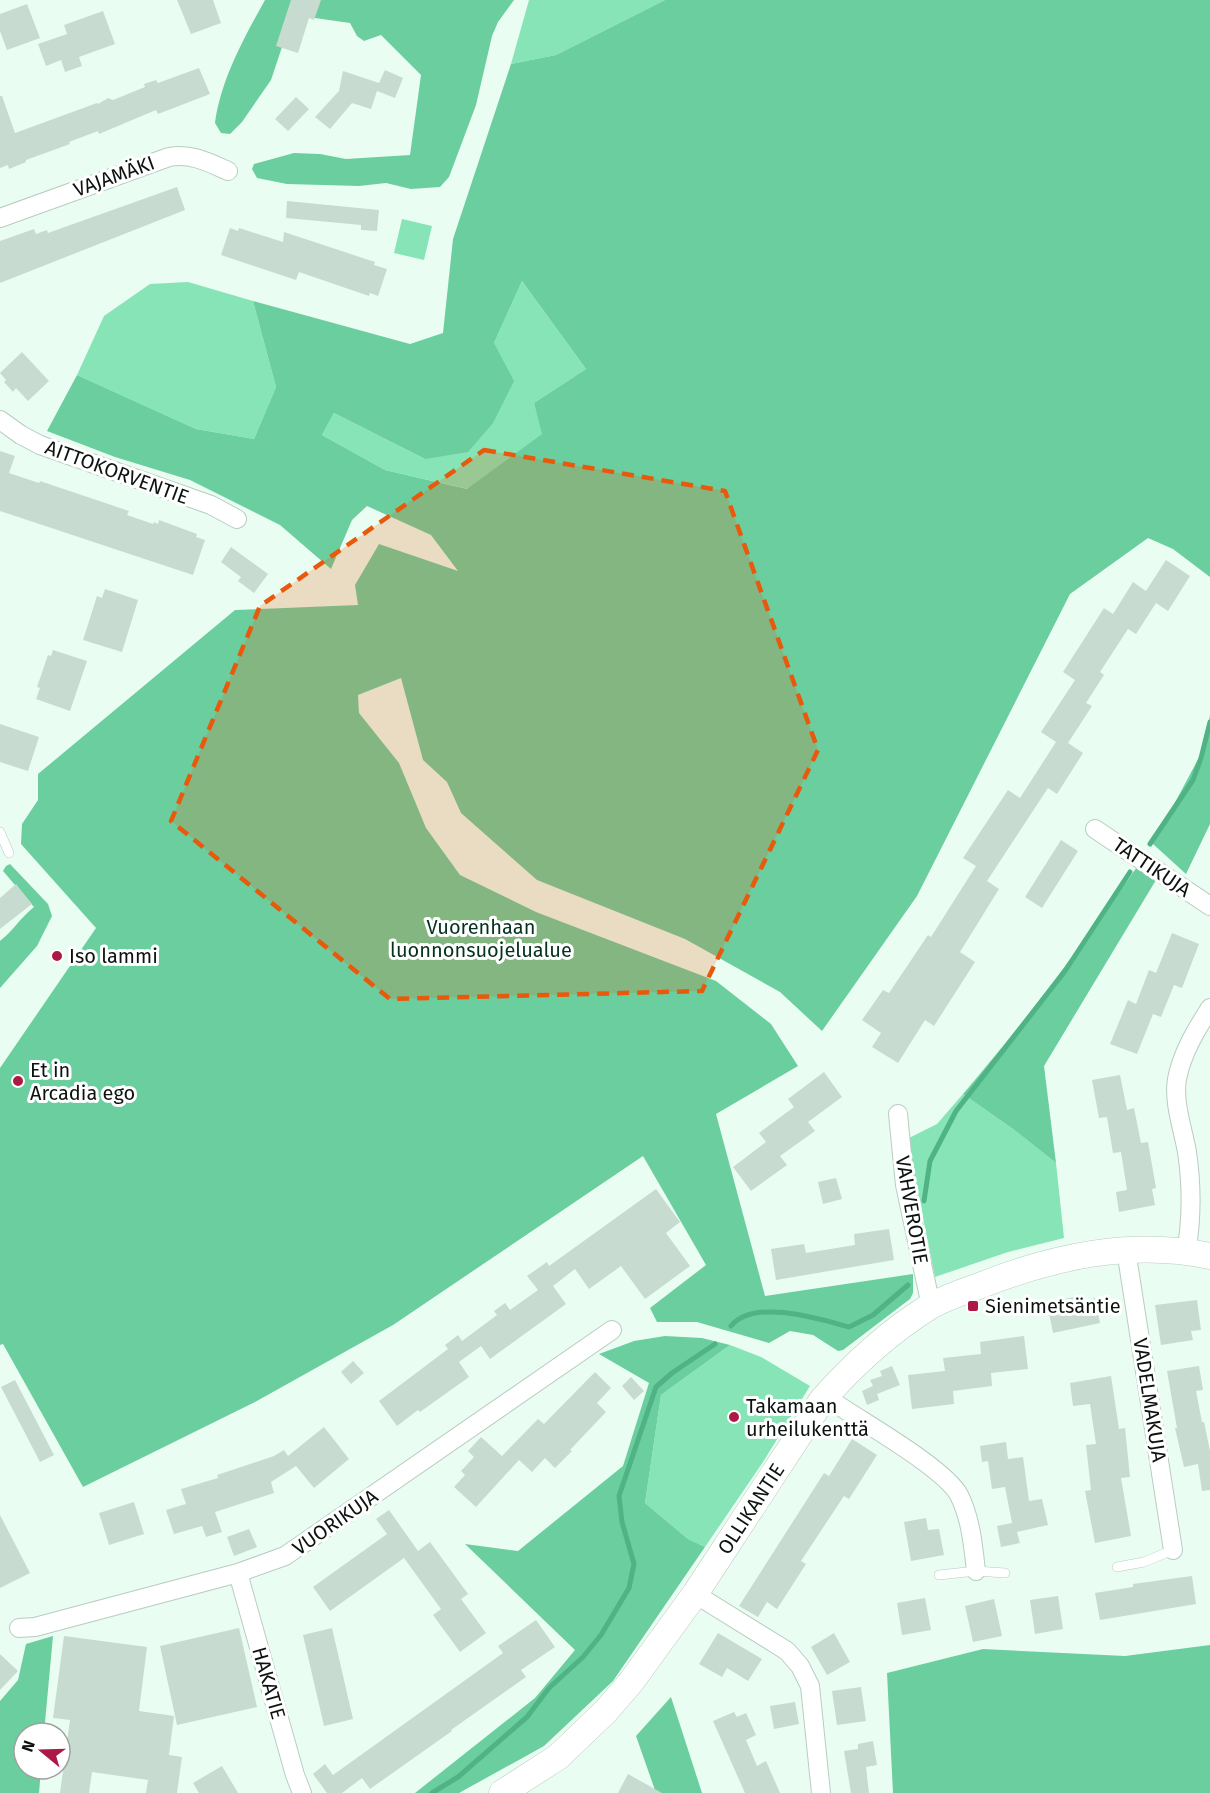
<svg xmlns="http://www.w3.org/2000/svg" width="1210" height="1793" font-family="'Fira Sans',sans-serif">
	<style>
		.green { fill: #86e4b6 }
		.forest { fill: #6bce9f; fill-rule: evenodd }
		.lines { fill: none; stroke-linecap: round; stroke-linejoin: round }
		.stream { stroke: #4fb386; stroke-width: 5 }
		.building { fill: #c8dbd0 }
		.lane-casing { stroke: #b8ccc1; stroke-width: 10 }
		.street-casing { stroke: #b8ccc1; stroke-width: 20 }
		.secondary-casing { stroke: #b8ccc1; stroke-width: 27 }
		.lane { stroke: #fff; stroke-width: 9 }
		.street { stroke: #fff; stroke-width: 18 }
		.secondary { stroke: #fff; stroke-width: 26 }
		.marked { fill: #e8590c; fill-opacity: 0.2; stroke: #e8590c; stroke-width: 4.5; stroke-dasharray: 12 8; stroke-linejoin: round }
		.poi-dot { fill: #ac1946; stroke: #fff; stroke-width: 2 }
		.labels { text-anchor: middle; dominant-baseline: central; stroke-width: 6; stroke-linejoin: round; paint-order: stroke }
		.street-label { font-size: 20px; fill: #0d1410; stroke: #fff }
		.park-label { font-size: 20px; fill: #04321f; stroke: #fff }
		.poi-label { font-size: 20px; fill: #0d1410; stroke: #fff; text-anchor: start }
	</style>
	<rect width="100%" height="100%" fill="#eafdf2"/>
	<path class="green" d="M529,0h136l-109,55 -45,9z
		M402,219l30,7 -8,34 -30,-7z
		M522,281l64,88 -52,34 9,31 -75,55 -83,-19 -63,-35 12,-22 91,46 69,-116z
		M188,282l65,19 23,86 -22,52 -58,-10 -119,-54 27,-59 46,-32z
		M963,1094l50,35 43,34 8,75 -56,14 -73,25 -28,-138 30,-15z
		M730,1345l31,12 49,29 -47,76 -58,85 -17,-8 -43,-36 16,-108z"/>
	<path class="forest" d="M265,0h249l-16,22 -6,14 -16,69 -27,72 -9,10 -29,2 -25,-6 -27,3 -72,-2 -30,-6 -5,-9 2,-5 40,-11 26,1 26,5 64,-4 11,-80 -40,-40 -17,6 -7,-5 -7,-13 -42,-6 -21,15 -16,48 -29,42 -12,12 -9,-1 -6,-10c6,-44 29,-85 50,-123z
		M665,0h545v577l-37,-28 -25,-11 -78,56 -153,302 -95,135 -42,-39 -95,-53 -148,-59 -76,-67 -14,-31 -24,-22 -22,-82 -43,17 1,18 40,50 27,65 34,47 76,37 180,69 55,43 27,42 -82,48 49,182 148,-22v19l-3,6 -67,51 -5,1 -25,-16 -23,-4 -21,12 -72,-21h-40l-7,-14 56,-43 -63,-109 -250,169 -138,77 -172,85 -80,-143 -3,1v-277l96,-140 -75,-84 1,-20 16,-24v-26l197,-164 123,-5 -3,-20 24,-41 79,27 -27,-36 -64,-29 -15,14 -21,49 -51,-44 -90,-45 -75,-23 -68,-26 30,-56 119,54 58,10 22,-52 -23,-86 157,43 33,-11 10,-94 58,-175 45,-9zM522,281l64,88 -52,34 8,31 -75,55 -82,-19 -63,-35 12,-22 91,46 43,-7 25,-29 21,-42 -20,-38z
		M1210,715v109l-24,50 -33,-30 51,-96z
		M10,864l38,40 4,12 -15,30 -37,42v-47c13,-10 21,-24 34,-34l-31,-36 3,-5z
		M1137,867l19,13 -112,186 12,97 -43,-34 -50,-35c62,-72 119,-149 174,-227z
		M665,1336l37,2 28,7 -69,50 -16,108 43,36 17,8 -92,134 -69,65 -85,47h-44l120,-95 40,-48 -110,-106 53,7 105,-85 26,-83 -50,-29 35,-13z
		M53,1636l-9,97h-20v36h17l-2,24h-39v-92l18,-21 8,-36z
		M1210,1645v148h-317l-6,-120 96,-24 142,7z
		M671,1697l31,96h-46l-20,-57z"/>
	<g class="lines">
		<path class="stream" d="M1150,844l43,-64 8,-22 9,-36
			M924,1201l6,-40 26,-50 109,-140 65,-99
			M731,1326c23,-28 89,-7 118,1l24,-12 35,-30
			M432,1793l26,-16 69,-60 22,-29 34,-31 18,-22 28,-47 5,-24 -12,-42 -3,-26 37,-109 16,-14 43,-29"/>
	</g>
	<path class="building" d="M177,0h36l8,23 -30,11z
		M291,0h30l-7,20 -5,-2 -11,35 -22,-7z
		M27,4l13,34 -33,12 -7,-19v-17z
		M103,11l12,33 -36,13 3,9 -17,6 -4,-12 -15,6 -8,-22 29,-10 -3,-9z
		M199,68l11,26 -52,20 -2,-4 -57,24 -1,-3 -29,11 1,2 -44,16v2l-17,7 -1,-4 -8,3v-72h2l13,37 82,-30 1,1 10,-6 5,2 32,-13 -1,-3 12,-4 2,3z
		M385,70l18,8 -8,20 -18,-7 -6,18 -19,-6 -22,26 -15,-12 24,-26 4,-20 36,12z
		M296,97l13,12 -21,22 -13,-12z
		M177,187l8,23 -185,73v-42l34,-12 2,5 11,-4 1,3z
		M287,201l92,9 -2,21 -16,-1v-5l-75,-7z
		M230,228l8,3 1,-3 44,14 1,-10 91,30 -1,3 13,4 -9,27 -8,-3 -1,3 -70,-24 -3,8 -75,-25z
		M22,352l27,29 -21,20 -12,-13 -3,4 -9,-10 2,-2 -6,-7z
		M0,451l15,5 -6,17 30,10 1,-2 89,30 -2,4 26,9 1,-2 4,2 1,-4 38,14 -1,3 9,3 -12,35 -193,-64z
		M231,547l37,27 -14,19 -16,-12 3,-4 -20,-15z
		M1166,560l24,16 -22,35 -12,-8 -20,31 -8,-5 -28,43 4,3 -18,28 6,3 -24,37 15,10 -26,41 -9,-6 -61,93 12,8 -39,63 15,10 -41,64 -9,-6 -27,43 -26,-16 9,-14 -19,-13 21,-30 6,3 39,-58 3,2 45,-71 -13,-8 45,-68 12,8 36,-56 -15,-10 34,-52 -12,-8 41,-64 9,6 20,-32 13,9z
		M105,589l33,11 -16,52 -39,-12 14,-44 5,2z
		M53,650l34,11 -17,50 -34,-12 4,-11 -3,-1 11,-32 3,1z
		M0,724l39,13 -11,34 -28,-9z
		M1061,840l17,11 -36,57 -17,-11z
		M16,884l16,20 -32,25v-31z
		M1172,933l27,11 -17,44 -8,-3 -13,32 -8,-3 -16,40 -27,-10 18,-44 8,4 13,-34 7,3z
		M824,1072l18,25 -34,25 7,9 -35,25 7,9 -36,26 -18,-24 33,-25 -7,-9 35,-26 -6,-8z
		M1120,1075l7,35 7,-2 7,35 7,-1 8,46 -4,1 3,16 -36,7 -3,-20 11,-2 -6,-38 -8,1 -6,-36 -8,1 -7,-38z
		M836,1178l6,21 -19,5 -5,-22z
		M656,1189l24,33 -14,11 24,33 -45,33 -24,-33 -32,23 -14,-20 -22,17 13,18 -76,55 -9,-13 -22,16 10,15 -49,35 -2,-2 -21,16 -18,-25 69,-52 -3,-4 13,-10 4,6 35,-26 -3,-4 11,-8 5,7 28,-20 -11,-14 20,-14 2,4z
		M889,1229l5,31 -118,20 -5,-31 33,-5 2,9 49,-8 -1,-11z
		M1083,1295l1,6 11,-3 5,25 -47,10 -6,-30z
		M1197,1300l4,30 -10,1 2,9 -32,5 -6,-40z
		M1024,1336l4,33 -37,4 1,13 -39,5 1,13 -42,5 -4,-34 37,-4 -2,-13 38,-4 -1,-12z
		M353,1361l11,12 -13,11 -10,-12z
		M892,1366l8,19 -23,9 2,6 -12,5 -5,-14 11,-5 -3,-6 12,-4 -2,-5z
		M1199,1366l4,24 -7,1 6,31h2l6,29v39l-8,1 -4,-27 -14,3 -9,-39h2l-10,-57z
		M595,1372l16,16 -14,15 9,9 -36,38 2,1 -17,17 -10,-10 -13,14 -13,-12 -43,47 -22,-20 11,-12 -4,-4 13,-14 -6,-6 13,-14 21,19 36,-37 6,5z
		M1111,1376l8,53 6,-1 5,49 -9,1 10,58 -36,7 -10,-52 6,-1 -5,-45 10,-1 -6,-40 -17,2 -3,-23z
		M631,1377l13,14 -10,9 -12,-14z
		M15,1380l39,75 -14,7 -39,-75z
		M324,1427l25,32 -35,29 -18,-22 -25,16 3,11 -59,19 7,20 -16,5 -4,-11 -28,8 -8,-24 20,-6 -5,-15 37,-11 -1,-3 57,-19 10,-6 4,6z
		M852,1439l25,16 -28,44 -5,-3 -43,65 5,3 -29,45 -10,-7 -9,15 -19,-11 85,-133 5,3z
		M1006,1442l2,17 15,-2 6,44 13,-2 6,26 -31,7 3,11 -19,4 -4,-21 15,-3 -7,-36 -13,2 -4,-28 -6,1 -2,-16z
		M134,1502l10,32 -35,11 -10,-32z
		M389,1510l29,41 12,-9 38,52 -7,5 25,34 -26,19 -27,-37 8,-6 -37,-51 -74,53 -17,-24 74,-53 -11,-15z
		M0,1515l30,58 -30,15z
		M926,1518l2,12 11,-1 5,26 -33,6 -7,-39z
		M249,1529l8,18 -23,9 -7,-19z
		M1192,1576l4,28 -96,16 -5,-27 38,-6v-3z
		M1058,1596l5,33 -28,5 -5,-34z
		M925,1598l6,32 -29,5 -5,-32z
		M994,1599l8,37 -29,6 -8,-36z
		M536,1620l19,27 -34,23 5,7 -75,53 1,1 -82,58 -8,-11 -20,15h-15l-14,-19 12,-10 8,11 170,-122 -5,-7z
		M239,1628l18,79 -80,18 -17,-79z
		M332,1628l21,91 -29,7 -21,-91z
		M718,1633l44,26 -14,22 -21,-13 -5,9 -23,-13z
		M834,1633l16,29 -23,13 -16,-28z
		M64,1636l83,11 -8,64 35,5 -5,39 13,2 -5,36h-31l2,-13 -56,-8 -3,21h-29l10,-73 -17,-2z
		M0,1654l18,17 -18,19z
		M861,1687l5,34 -29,4 -5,-34z
		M795,1702l4,22 -25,5 -4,-23z
		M734,1712l3,5 9,-4 10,22 -10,5 11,26 9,-5 14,32h-35l-32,-72z
		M873,1741l4,24 -11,2 3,26h-18l-7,-42 14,-2v-5z
		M222,1766l16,27h-39l-6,-10z
		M628,1774l34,19h-44z"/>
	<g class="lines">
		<g class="lane-casing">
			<path id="lane" d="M0,832l9,21
				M1117,1567l27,-5 29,-12
				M939,1575l37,-4 29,2"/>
		</g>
		<g class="street-casing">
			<path id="street" d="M0,218l169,-61c22,-4 39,5 59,14
				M0,420l21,15 19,10 171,60 26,14
				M1095,829l115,77
				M898,1114l7,71 26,121
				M1126,1250l47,300
				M1186,1253c6,-34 6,-67 1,-101 -4,-23 -14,-50 -10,-73 5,-26 19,-49 33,-71
				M822,1400l16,5c28,19 106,63 121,90 12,24 14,50 17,76
				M238,1573l57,202 7,18
				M695,1594l92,57 13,15 10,20 11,107
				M19,1628l16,-1 203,-54 47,-17 327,-226"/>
		</g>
		<g class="secondary-casing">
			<g id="secondary">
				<path id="s1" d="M502,1793l56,-36 48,-46 25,-29 64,-88 127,-194c31,-35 67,-68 107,-93 15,-9 33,-15 50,-21 73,-29 152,-47 231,-30"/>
			</g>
		</g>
		<use href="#lane" class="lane"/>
		<use href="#street" class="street"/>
		<use href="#secondary" class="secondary"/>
	</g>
	<path class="marked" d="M484,450l241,41 93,259 -116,241 -312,8 -219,-178 89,-215z"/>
	<g class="poi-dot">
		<circle cx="57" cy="956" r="6"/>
		<circle cx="18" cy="1081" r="6"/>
		<rect x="967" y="1300" width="12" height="12" rx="3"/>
		<circle cx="734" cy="1417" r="6"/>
	</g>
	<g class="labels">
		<g class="street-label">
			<text transform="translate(114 176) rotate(-20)">VAJAMÄKI</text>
			<text transform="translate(117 472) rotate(20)">AITTOKORVENTIE</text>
			<text transform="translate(1152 867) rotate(34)">TATTIKUJA</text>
			<text transform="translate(912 1210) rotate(80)">VAHVEROTIE</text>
			<text transform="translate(1150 1400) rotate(81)">VADELMAKUJA</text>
			<text stroke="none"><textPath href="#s1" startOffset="382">OLLIKANTIE</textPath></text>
			<text transform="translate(335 1522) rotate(-35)">VUORIKUJA</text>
			<text transform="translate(269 1683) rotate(74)">HAKATIE</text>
		</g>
		<g class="park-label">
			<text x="481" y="927">Vuorenhaan<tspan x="481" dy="23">luonnonsuojelualue</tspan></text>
		</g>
		<g class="poi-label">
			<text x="69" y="956">Iso lammi</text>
			<text x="30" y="1070">Et in<tspan x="30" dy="23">Arcadia ego</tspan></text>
			<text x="985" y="1306">Sienimetsäntie</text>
			<text x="746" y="1406">Takamaan<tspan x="746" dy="23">urheilukenttä</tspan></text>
		</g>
	</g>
	<g transform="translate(42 1751) rotate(289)"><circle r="28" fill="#ffffff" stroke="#9ea19f" stroke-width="1.5"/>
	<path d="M0-4.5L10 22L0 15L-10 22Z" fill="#ac1946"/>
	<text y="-9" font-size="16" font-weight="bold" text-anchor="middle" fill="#0d1410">N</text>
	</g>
</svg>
